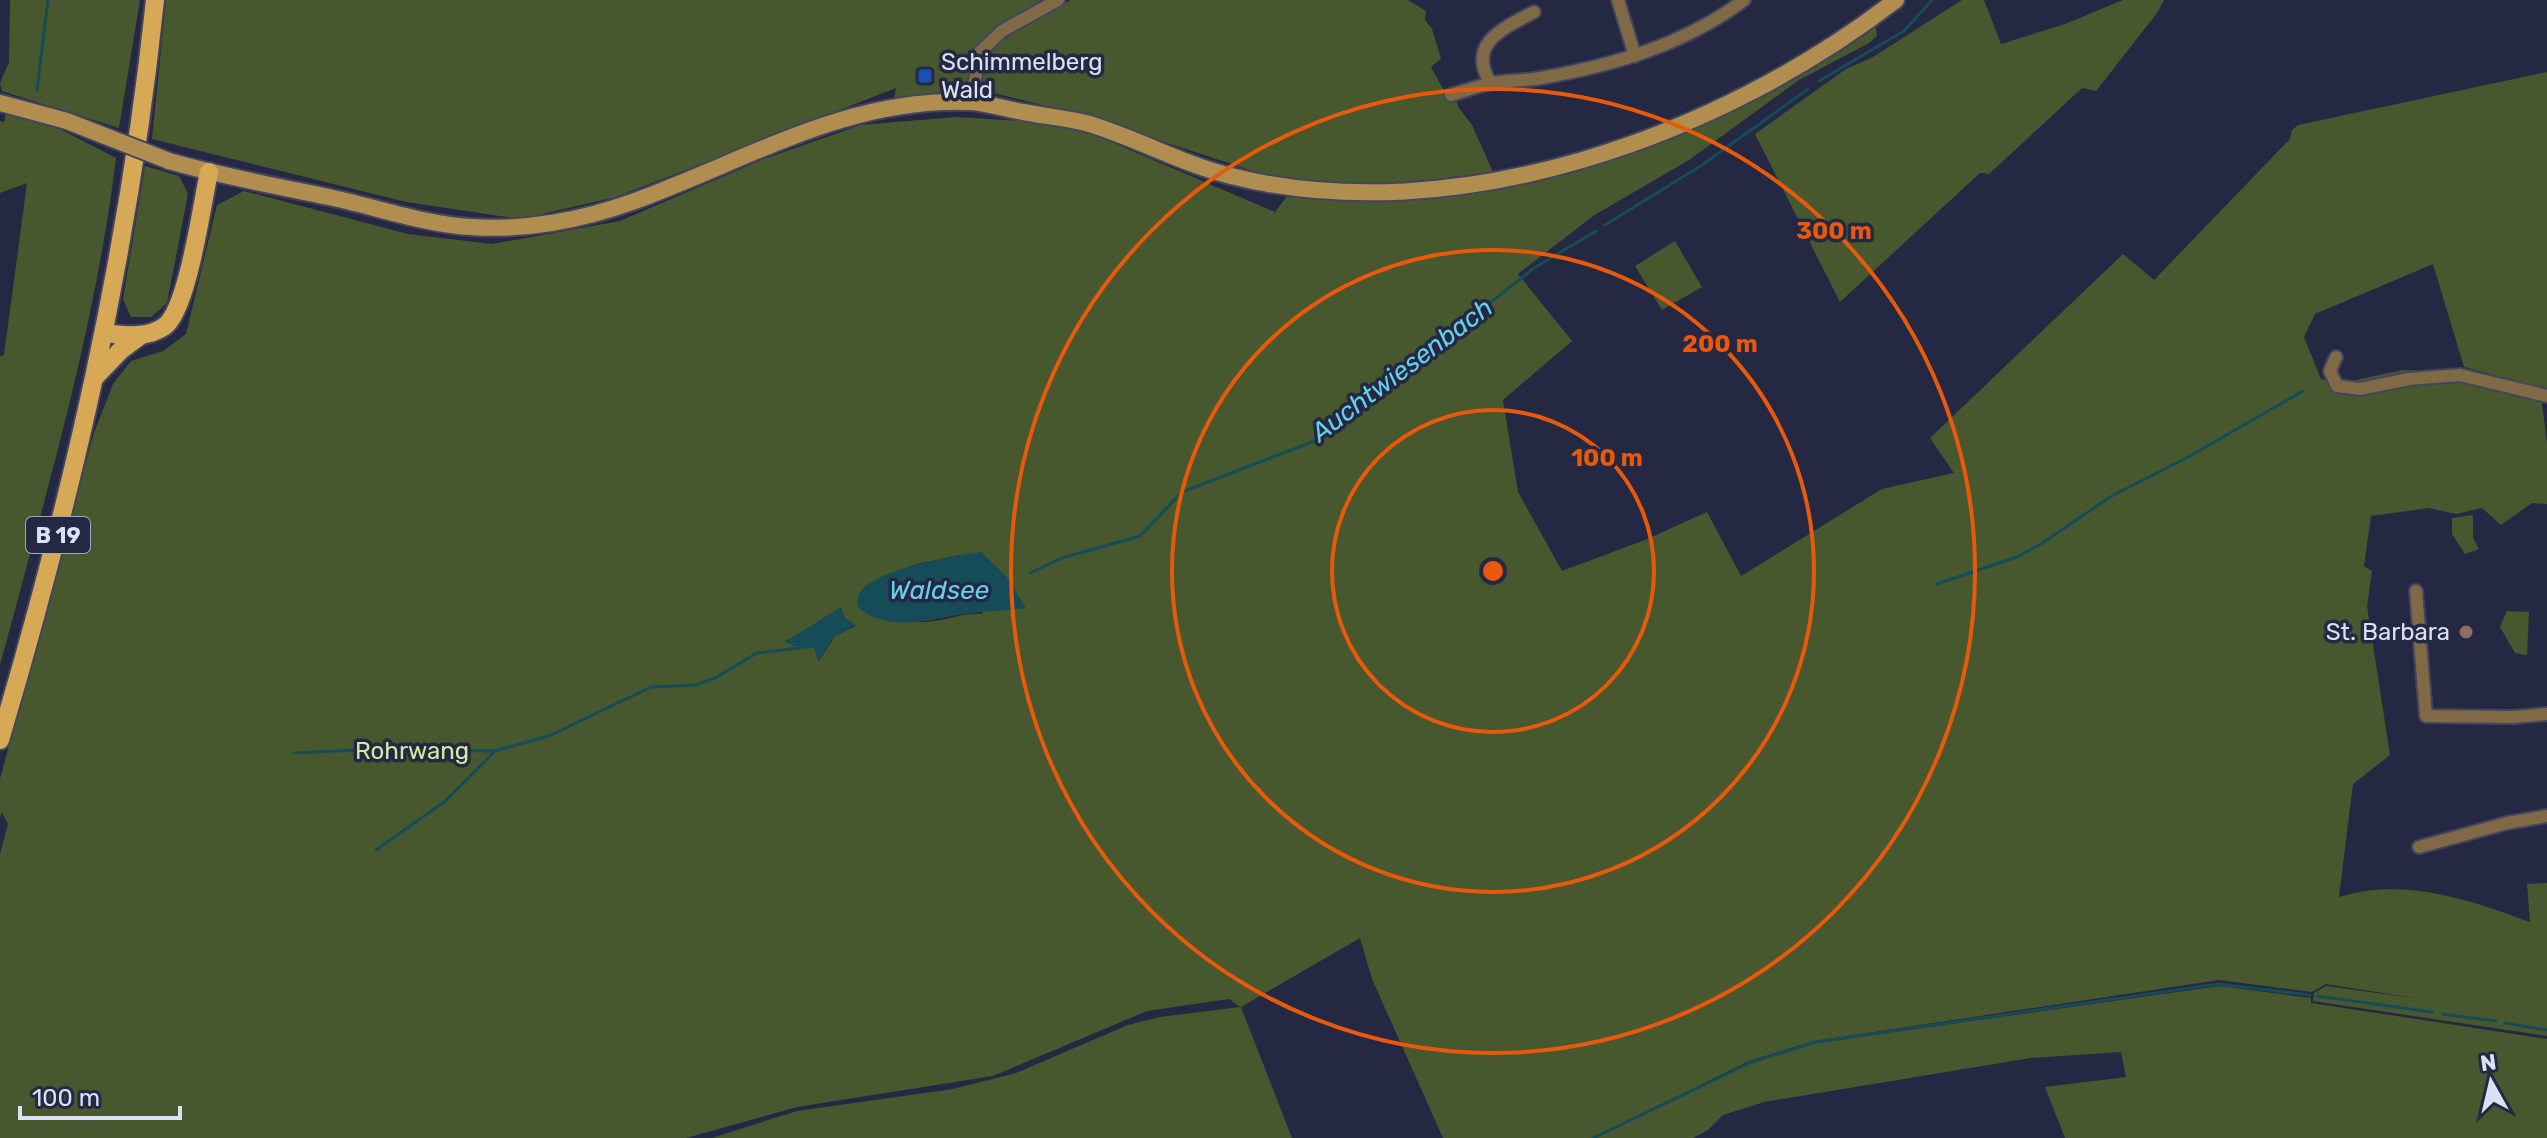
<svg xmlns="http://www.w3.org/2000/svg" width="2547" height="1138" font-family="Rubik,sans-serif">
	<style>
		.green { fill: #47582e; fill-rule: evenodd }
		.water { fill: #154c58 }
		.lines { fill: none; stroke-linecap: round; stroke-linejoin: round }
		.stream { stroke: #154c58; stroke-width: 3 }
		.street-casing { stroke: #42455f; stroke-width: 16 }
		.secondary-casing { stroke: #42455f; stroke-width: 20 }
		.primary-casing { stroke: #42455f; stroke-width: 22 }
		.street { stroke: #806a45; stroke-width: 12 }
		.secondary { stroke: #b18e50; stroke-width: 16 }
		.primary { stroke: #d7a957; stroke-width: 18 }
		.secondary-bridge-casing { stroke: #42455f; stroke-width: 20; stroke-linecap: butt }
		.secondary-bridge { stroke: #b18e50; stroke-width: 16 }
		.ring { fill: none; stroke: #e8590c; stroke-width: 4 }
		.transit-dot { fill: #1a4fb4; stroke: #252843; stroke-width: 3 }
		.education-dot { fill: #8d6e63; stroke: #252843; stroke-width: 3 }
		.labels { text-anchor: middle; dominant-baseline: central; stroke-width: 7; stroke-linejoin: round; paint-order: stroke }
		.shield { fill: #252843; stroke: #a6a9be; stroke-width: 2 }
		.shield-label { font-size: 22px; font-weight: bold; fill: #dde0f2 }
		.poi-label { font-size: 24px; fill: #dde0f2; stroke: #252843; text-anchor: start }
		.park-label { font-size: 24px; fill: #cbeca1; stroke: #252843 }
		.water-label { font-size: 26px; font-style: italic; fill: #65d0e8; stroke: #252843 }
		.centre { fill: #e8590c; stroke: #252843; stroke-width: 4 }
		.ring-label { font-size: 24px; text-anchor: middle; font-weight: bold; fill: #e8590c; stroke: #252843; stroke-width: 7; stroke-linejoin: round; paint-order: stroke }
	</style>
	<rect width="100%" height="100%" fill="#252843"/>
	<path class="green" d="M10,0h130l-21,128 -117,-37 -2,-8 9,-21z
		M166,0h875l-54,35 -11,16 -9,48 -74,5 3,-16 -280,109 -96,22 -114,-17 -254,-63z
		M1071,0h337l18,11 -1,9 7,9 9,30 -10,8 16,29 8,1 4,11 13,17 21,47 -103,13h-76l-52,-11 -180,-59 -92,-23c-9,-10 -12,-22 -5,-35 10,-17 66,-45 86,-57z
		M1962,0h22l17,44 64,-20 58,-24h41l-7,13 -61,78 -14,-3 -93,86 -9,-1 -140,129 -85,-168 91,-65 27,-12z
		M1869,25l7,3 1,8 -8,7 -70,37 -110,80 -96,56 -75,58 54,67 -69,59 15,92 44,79 83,-31 62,-28 34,64 141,-87 72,-16 -24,-35 193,-184 31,26 136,-141 2,-9 6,-5 249,-53v317l-83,-22 -31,-103 -118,50 -11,23 17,42 21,4 61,-13 55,2 83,24 6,47v61l-15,-1 -31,22 -19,-17 -26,6 -27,-6 -58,8 -7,50 8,5 -5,35 23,149 -37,29 -14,113c64,-20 129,2 191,25l-3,-38 20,-1v153l-234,-35 1,-8 12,-7 94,13 -94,-15 -14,8 -93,-12 -405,61 -65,20 -120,59 123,-58 64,-19 404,-57 91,12v5l236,36v99h-482l-20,-51 81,-10 -5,-25 -90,6 -267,44 -41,13 -15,15 -15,8h-250l-71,-159 -12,-41 -119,69 51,131h-580l85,-27 156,-22 63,-16 112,-48 32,-8 80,-10 -11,-8 -82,12 -154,65 -196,31 -111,31h-686v-284l8,-30 -6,-12 -2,5v-38l94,-346 19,-49 18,-23 32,-10 23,-17 31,-129 27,-14 164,43 84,10 128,-23 144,-62 97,-34 95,-8 113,7 206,88 13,-17 88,6 104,-12 164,-42 42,-16 56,-28zM959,555l24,59c-13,-1 -24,2 -37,5 -28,6 -54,3 -80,-6l3,-29 44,-19zM845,618l10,8 -20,10 -16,25 -4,-15h-20l-10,-5z
		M7,109l45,16 64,33c-21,172 -71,339 -116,507v-309l4,-1 23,-172 -27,10v-72l4,1z
		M145,166l34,10 9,18 -21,109 -16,14h-20l-8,-18z
		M1675,241l27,46 -40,23 -27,-44z
		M2473,515v23l6,11 -14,5 -13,-20v-16z
		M2507,611l22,1 -2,43 -12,-2 -15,-26z"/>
	<path class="water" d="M981,552l25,24 20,32c-20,3 -40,3 -60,6 -33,4 -70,18 -102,-2 -5,-3 -8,-9 -6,-15 6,-26 99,-42 123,-45z
		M841,607l4,11 10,7 -20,11 -17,25 -4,-14 -20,-1 -9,-4z"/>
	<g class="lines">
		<path class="stream" d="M1819,81l85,-50 28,-31
			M37,90l11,-90
			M1605,225l97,-60 106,-76
			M1030,573l32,-15 78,-22 42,-44 135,-52 217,-172 62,-37
			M1937,584l80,-27 24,-13 69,-47 78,-40 115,-66
			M294,753l64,-3 136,1 55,-15 102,-49 44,-2 20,-7 42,-25 58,-7
			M376,850l68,-48 49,-49
			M2317,996l115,16
			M2443,1014l53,7
			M2505,1023l42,7
			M1593,1138l159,-76 64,-20 402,-58 92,11"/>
		<g class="street-casing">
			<path id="street" d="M1618,0l17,56
				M1491,84c-25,-40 11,-55 43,-72
				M1451,95c13,-4 27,-9 41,-12 16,-3 32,-2 49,-5 73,-13 143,-33 203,-78
				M971,102l9,-50 22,-21 56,-31
				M2336,357l-6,14 7,15 23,3 49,-10 51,-4 87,21
				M2416,591l10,125 88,1 33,-3
				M2419,847l88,-24 40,-7"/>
		</g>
		<g class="secondary-casing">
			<path id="secondary" d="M0,103l67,18 38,15
				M169,161c52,15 106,25 160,36 47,10 94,27 142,30 53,4 111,-7 161,-25 112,-40 214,-105 338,-100 17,1 36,7 53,10 21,4 43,6 63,11 49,14 95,41 145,53 224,56 488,-39 665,-176"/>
		</g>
		<g class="primary-casing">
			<path id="primary" d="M104,333c20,2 43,6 61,-7 23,-18 37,-122 44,-154
				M95,377l26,-27 19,-14
				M0,740c72,-242 129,-488 155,-740"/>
		</g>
		<use href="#street" class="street"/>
		<use href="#secondary" class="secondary"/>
		<use href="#primary" class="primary"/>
		<g class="secondary-bridge-casing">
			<path id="secondary-bridge" d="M105,136l64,25"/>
		</g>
		<use href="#secondary-bridge" class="secondary-bridge"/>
	</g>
	<g class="ring">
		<circle cx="1493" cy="571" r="161"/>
		<circle cx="1493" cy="571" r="321"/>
		<circle cx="1493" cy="571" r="482"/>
	</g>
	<rect class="transit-dot" x="917" y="68" width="16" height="16" rx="4"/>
	<circle class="education-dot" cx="2466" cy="632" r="8"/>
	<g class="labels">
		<rect class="shield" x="26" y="517" width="64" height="36" rx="6"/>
		<g class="shield-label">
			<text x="58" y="535">B 19</text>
		</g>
		<g class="poi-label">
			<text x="941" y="62">Schimmelberg<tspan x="941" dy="28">Wald</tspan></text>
			<text x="2450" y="632" text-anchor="end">St. Barbara</text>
		</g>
		<g class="park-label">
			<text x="412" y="751">Rohrwang</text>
		</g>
		<g class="water-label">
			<text transform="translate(1402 370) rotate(-37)">Auchtwiesenbach</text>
			<text x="939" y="590">Waldsee</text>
		</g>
	</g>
	<circle cx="1493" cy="571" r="12" class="centre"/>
	<g class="ring-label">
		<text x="1834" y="239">300 m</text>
		<text x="1720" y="352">200 m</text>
		<text x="1607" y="466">100 m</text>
	</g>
	<g transform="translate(2491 1082) rotate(352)" stroke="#252843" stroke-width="6" paint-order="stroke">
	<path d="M0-6L14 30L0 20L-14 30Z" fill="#dde0f2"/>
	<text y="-12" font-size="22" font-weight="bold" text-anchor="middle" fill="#dde0f2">N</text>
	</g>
	<path d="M20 1106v12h160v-12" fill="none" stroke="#dde0f2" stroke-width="4"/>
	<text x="32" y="1106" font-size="24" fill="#dde0f2" stroke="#252843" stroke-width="6" paint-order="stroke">100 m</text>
</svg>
